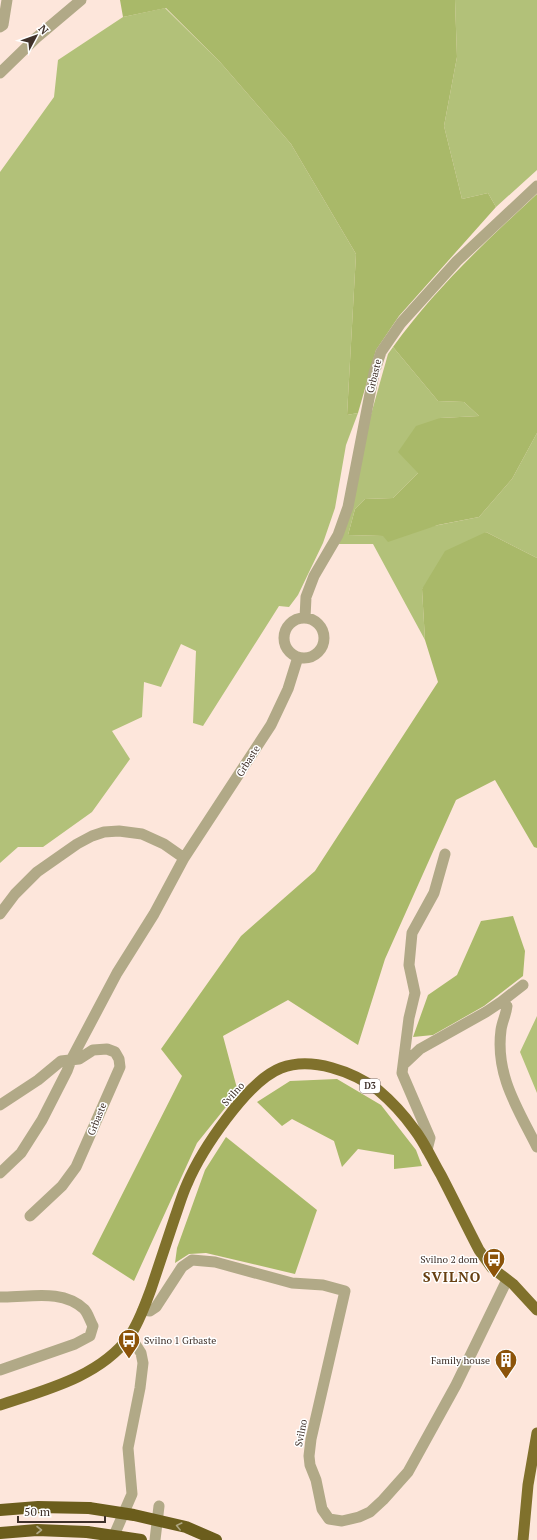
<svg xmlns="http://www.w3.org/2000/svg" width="537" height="1540" font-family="'PT Serif',serif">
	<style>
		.green { fill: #b2c179 }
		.forest { fill: #a9b969 }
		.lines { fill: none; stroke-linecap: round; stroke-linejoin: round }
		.minor { stroke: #b1a987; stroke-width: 11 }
		.primary { stroke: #80712c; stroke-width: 11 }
		.motorway { stroke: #6b5d1c; stroke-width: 12 }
		.motorway-bridge { stroke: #6b5d1c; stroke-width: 12 }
		.oneway { stroke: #aea682 }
		.labels { text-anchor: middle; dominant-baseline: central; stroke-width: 3; stroke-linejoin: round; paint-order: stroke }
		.shield { fill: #fff; stroke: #796f6a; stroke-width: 1 }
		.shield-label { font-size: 9px; font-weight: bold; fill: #3f312a }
		.street-label { font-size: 10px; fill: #3f312a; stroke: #fff }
		.poi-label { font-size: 10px; fill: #3f312a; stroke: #fff; text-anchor: end }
		.district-label { font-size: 14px; font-weight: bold; letter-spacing: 1px; fill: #674012; stroke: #fff }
	</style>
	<rect width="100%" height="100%" fill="#fde6db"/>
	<path class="green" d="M455,0h82v170l-41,37 -8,-14 -26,6 -18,-73 13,-69z
		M165,8l55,54 71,82 65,110 -9,161 11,-2 -12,32 -11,63 -12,35 -25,52 -9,12 -10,-1 -76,120 -10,-3 3,-72 -15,-7 -20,43 -17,-5 -2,35 -30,14 18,28 -38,53 -49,35h-25l-18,16v-691l54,-75 4,-37 65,-43z
		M393,347l45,54 26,1 15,14 -39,2 -22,55 -25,25 -28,1 -10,10 -7,26 35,1 96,-19 33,-38 25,-46v125l-51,-26 -64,57 3,51 -52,-96h-34l31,-126 18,-64z
		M537,1016v77l-17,-41z"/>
	<path class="forest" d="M120,0h335l2,57 -13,69 18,73 26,-6 8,14 -97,109 -23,34 -18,63 -11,2 9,-161 -65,-110 -71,-82 -54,-54 -43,9z
		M537,194v239l-25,46 -33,38 -41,8 -50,17 -5,-6 -35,-1 7,-26 10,-10 28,-1 25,-25 -20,-21 18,-26 24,-8 39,-2 -15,-14 -26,-1 -45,-54c41,-57 92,-105 144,-153z
		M486,532l51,26v290l-3,-1 -39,-67 -39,20 -71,159 -27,86 -70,-45 -65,36 15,56 -41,51 -63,138 -42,-27 90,-178 -21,-27 80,-113 74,-65 123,-189 -13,-42 -3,-51 23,-38z
		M513,916l12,35 -2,25 -39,30 -51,29 -20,2 15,-42 29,-20 24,-54z
		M337,1079l44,26 35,45 6,16 -28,3v-14l-36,-6 -16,18 -8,-26 -42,-22 -10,7 -25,-24 33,-21z
		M226,1137l91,73 -22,64 -89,-21 -17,1 -14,9 2,-15 28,-78z"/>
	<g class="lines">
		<path class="minor" d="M0,27l3,-2 4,-25
			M0,73l36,-35 45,-38
			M305,618l1,-21 8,-21 24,-41 10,-28 26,-134 7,-21 20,-29 56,-62 80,-75
			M284 638a20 20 0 1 1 40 0a20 20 0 1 1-40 0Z
			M0,914l15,-20 22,-22 40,-28 15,-8 12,-4 15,-1 23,3 22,10 20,14
			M501,1002l22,-17
			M403,1065l17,-16 66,-37 15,-10 6,4c-1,9 -5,16 -6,24 -6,45 17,79 36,117
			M0,1105l38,-25 23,-19 18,-2 14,-9 14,-1 8,3 4,7 1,8 -44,100 -14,19 -32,30
			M427,1150l3,-12 -28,-65 7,-55 6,-25 -6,-28 3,-32 22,-40 11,-39
			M0,1173l21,-20 21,-33 25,-49 4,-11 46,-87 37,-59 30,-56 87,-133 17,-36 10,-32
			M0,1297c28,1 61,-9 84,12 4,4 6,12 9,17l-3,10 -15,8 -75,26
			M143,1310l7,1 6,-4 26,-40 10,-7 23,2 77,21 31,2 22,6 -34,148 -2,17 1,9 6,15 6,29 7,10 13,2 17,-4 11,-5 13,-12 25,-28 48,-87 51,-105
			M112,1540l20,-46 -4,-46 12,-60 3,-25 -2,-10 -11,-17
			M155,1540l4,-34"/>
		<path class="primary" d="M0,1405c45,-15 99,-28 129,-68 10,-14 16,-32 22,-48 8,-24 16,-48 24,-72 4,-11 7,-22 12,-33 14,-33 60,-103 94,-116 31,-12 72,4 97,22 13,11 26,25 36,39 11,14 18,31 27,46 13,25 25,50 38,75l13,18 21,16 24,26
			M523,1540l5,-55 9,-52"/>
		<path class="motorway" d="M0,1510l38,-3 51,1
			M0,1533l37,-3 50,2"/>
		<path class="motorway-bridge" d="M89,1508l45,7 52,12 30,13
			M87,1532l54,8"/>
	</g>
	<defs><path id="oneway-chevron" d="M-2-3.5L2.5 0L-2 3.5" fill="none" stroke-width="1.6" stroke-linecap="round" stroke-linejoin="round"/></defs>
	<g class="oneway">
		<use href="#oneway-chevron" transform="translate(179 1526) rotate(-166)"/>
		<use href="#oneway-chevron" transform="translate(39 1530)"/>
	</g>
	<defs>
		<g id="bus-pin" transform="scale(1.15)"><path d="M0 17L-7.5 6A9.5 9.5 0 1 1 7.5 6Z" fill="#8c540a" stroke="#fff"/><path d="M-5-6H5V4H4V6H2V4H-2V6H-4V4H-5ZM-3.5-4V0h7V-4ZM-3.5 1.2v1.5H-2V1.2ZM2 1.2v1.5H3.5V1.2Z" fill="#fff"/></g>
		<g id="building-pin" transform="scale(1.15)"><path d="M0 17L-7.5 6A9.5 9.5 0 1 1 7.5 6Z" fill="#8c540a" stroke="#fff"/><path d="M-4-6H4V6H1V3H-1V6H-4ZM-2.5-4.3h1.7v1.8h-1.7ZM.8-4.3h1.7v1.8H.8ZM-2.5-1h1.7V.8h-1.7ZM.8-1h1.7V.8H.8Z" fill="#fff"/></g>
	</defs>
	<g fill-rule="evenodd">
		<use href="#bus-pin" x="494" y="1259"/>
		<use href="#bus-pin" x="129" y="1340"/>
		<use href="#building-pin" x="506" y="1360"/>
	</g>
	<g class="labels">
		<rect class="shield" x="360" y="1079" width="20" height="14" rx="3"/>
		<g class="shield-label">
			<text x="370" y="1086">D3</text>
		</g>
		<g class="street-label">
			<text transform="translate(374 376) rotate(-76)">Grbaste</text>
			<text transform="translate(248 761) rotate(-58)">Grbaste</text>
			<text transform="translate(233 1094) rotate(-48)">Svilno</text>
			<text transform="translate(97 1119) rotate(-68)">Grbaste</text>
			<text transform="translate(301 1433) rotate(-79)">Svilno</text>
		</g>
		<g class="poi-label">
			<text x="478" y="1259">Svilno 2 dom</text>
			<text x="144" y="1340" text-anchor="start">Svilno 1 Grbaste</text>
			<text x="490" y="1360">Family house</text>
		</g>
		<g class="district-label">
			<text x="452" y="1276">SVILNO</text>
		</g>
	</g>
	<g transform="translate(36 36) rotate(49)" stroke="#ffffff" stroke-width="3" paint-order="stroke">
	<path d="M0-3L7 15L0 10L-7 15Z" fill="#3f312a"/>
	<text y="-6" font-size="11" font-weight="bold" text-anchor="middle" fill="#3f312a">N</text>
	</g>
	<path d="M18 1516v6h87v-6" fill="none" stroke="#3f312a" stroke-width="2"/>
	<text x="24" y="1516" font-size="12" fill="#3f312a" stroke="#ffffff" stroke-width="3" paint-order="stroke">50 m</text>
</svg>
